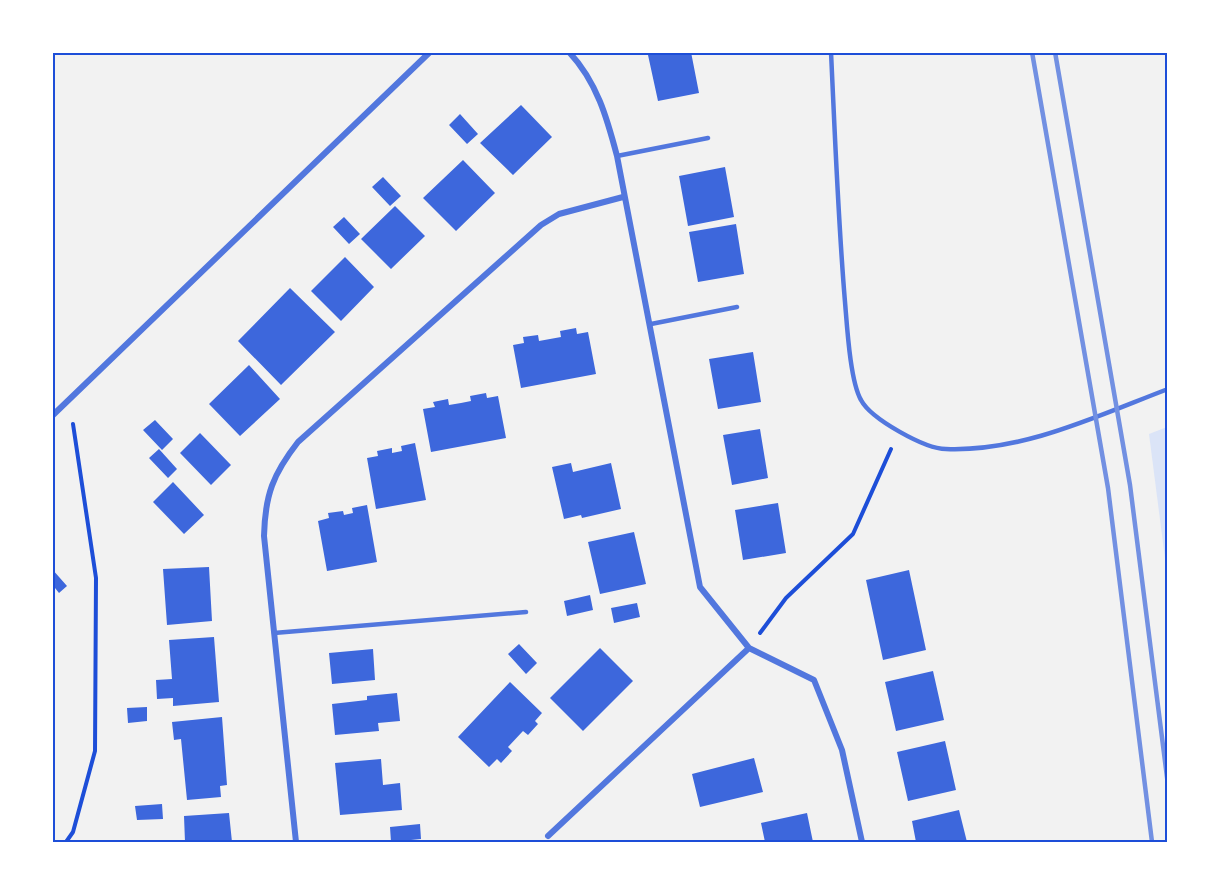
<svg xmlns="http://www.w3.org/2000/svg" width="1220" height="895" font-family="'Archivo Narrow',sans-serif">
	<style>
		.green { fill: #dbe4f7 }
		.building { fill: #3d67dc }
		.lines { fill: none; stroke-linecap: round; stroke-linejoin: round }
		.path { stroke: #1d4ed8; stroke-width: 4 }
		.service { stroke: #5277de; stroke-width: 4.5 }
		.minor { stroke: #5277de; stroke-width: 6 }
		.rail { stroke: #7290e2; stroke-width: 4.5 }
		.neatline { fill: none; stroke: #1d4ed8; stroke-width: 2 }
	</style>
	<rect width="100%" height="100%" fill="#f2f2f2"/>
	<path class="green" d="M1167,427h1l-1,147 -18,-140z"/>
	<path class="building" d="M662,52h29l8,41 -41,8 -10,-46z
		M521,105l31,32 -39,38 -33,-32z
		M460,114l18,20 -11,10 -18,-19z
		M463,160l32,33 -39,38 -33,-33z
		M725,167l9,50 -46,9 -9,-50z
		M383,177l18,19 -11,10 -18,-19z
		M395,206l30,30 -34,33 -30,-30z
		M344,217l16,17 -11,10 -16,-17z
		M736,224l8,50 -46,8 -9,-50z
		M345,257l29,30 -33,34 -30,-30z
		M290,288l45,44 -54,53 -43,-44z
		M576,328l1,6 11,-2 8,42 -75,14 -8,-43 11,-2 -1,-6 15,-2 1,6 22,-4 -1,-6z
		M753,352l8,50 -43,7 -9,-50z
		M249,365l31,34 -40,37 -31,-32z
		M486,393l1,5 11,-2 8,42 -75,14 -8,-43 12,-2 -2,-5 15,-3 1,6 12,-2 10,-2 -1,-5z
		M155,420l18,19 -11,11 -19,-20z
		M760,429l8,49 -36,7 -9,-50z
		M200,433l31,32 -20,20 -31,-32z
		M415,443l11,57 -50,9 -9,-51 11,-2 -1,-5 15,-3v5l10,-2 -1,-5z
		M159,449l18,20 -9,9 -19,-20z
		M571,463l2,9 38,-9 10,46 -39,9 -1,-3 -17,4 -12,-52z
		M173,482l31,33 -20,19 -31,-32z
		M778,503l8,50 -43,7 -8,-50z
		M367,505l10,57 -50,9 -9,-50 11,-3 -1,-5 15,-2 1,4 9,-2 -1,-5z
		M634,532l12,52 -46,10 -12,-52z
		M209,567l3,54 -45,4 -4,-56z
		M52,569l15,17 -8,7 -4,-5 -3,2z
		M909,570l17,80 -43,10 -17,-80z
		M590,595l3,15 -26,6 -3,-15z
		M637,603l3,14 -26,6 -3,-15z
		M214,637l5,65 -46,4v-8l-16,1 -1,-19 16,-1 -3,-39z
		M519,644l18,19 -11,11 -18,-20z
		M600,648l33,33 -50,50 -33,-33z
		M373,649l2,31 -43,4 -3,-31z
		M933,671l11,49 -48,11 -11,-49z
		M510,682l32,31 -7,8 3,3 -10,11 -5,-4 -15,16 4,4 -11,12 -4,-4 -8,8 -31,-30z
		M397,693l3,28 -22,2 1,8 -44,4 -3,-31 35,-4v-4z
		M147,707v14l-19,2 -1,-15z
		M222,717l5,68 -7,1 1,11 -34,3 -6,-61 -7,1 -2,-18z
		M945,741l11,49 -48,11 -11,-49z
		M754,758l9,34 -63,15 -8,-33z
		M381,759l2,26 17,-2 2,27 -62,5 -5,-52z
		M162,804l1,15 -26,1 -2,-14z
		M959,810l8,32h-51l-4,-21z
		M229,813l3,29h-47l-1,-26z
		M807,813l6,29h-48l-4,-19z
		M420,824l1,15 -30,3 -1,-15z"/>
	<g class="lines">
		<path class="path" d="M760,633l26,-35 67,-64 38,-85
			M66,842l7,-10 22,-81 1,-173 -23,-154"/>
		<path class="service" d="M831,52c4,84 7,167 14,250 2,23 5,79 16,98 10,19 64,49 85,49 77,3 151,-33 222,-60
			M617,156l91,-18
			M651,324l86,-17
			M274,633l252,-21"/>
		<path class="minor" d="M569,52c28,30 38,66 48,104l83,431 49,61 65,32 28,70 20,92
			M52,416l378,-364
			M548,836l201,-188
			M296,842l-32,-306c1,-41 9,-62 34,-94l243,-217 18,-11 64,-17"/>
		<path class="rail" d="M1032,52l76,436 44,354
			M1055,52l75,433 38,300"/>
	</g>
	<rect width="1220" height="895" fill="none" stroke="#ffffff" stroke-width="108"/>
	<rect x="54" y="54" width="1112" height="787" class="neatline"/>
</svg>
